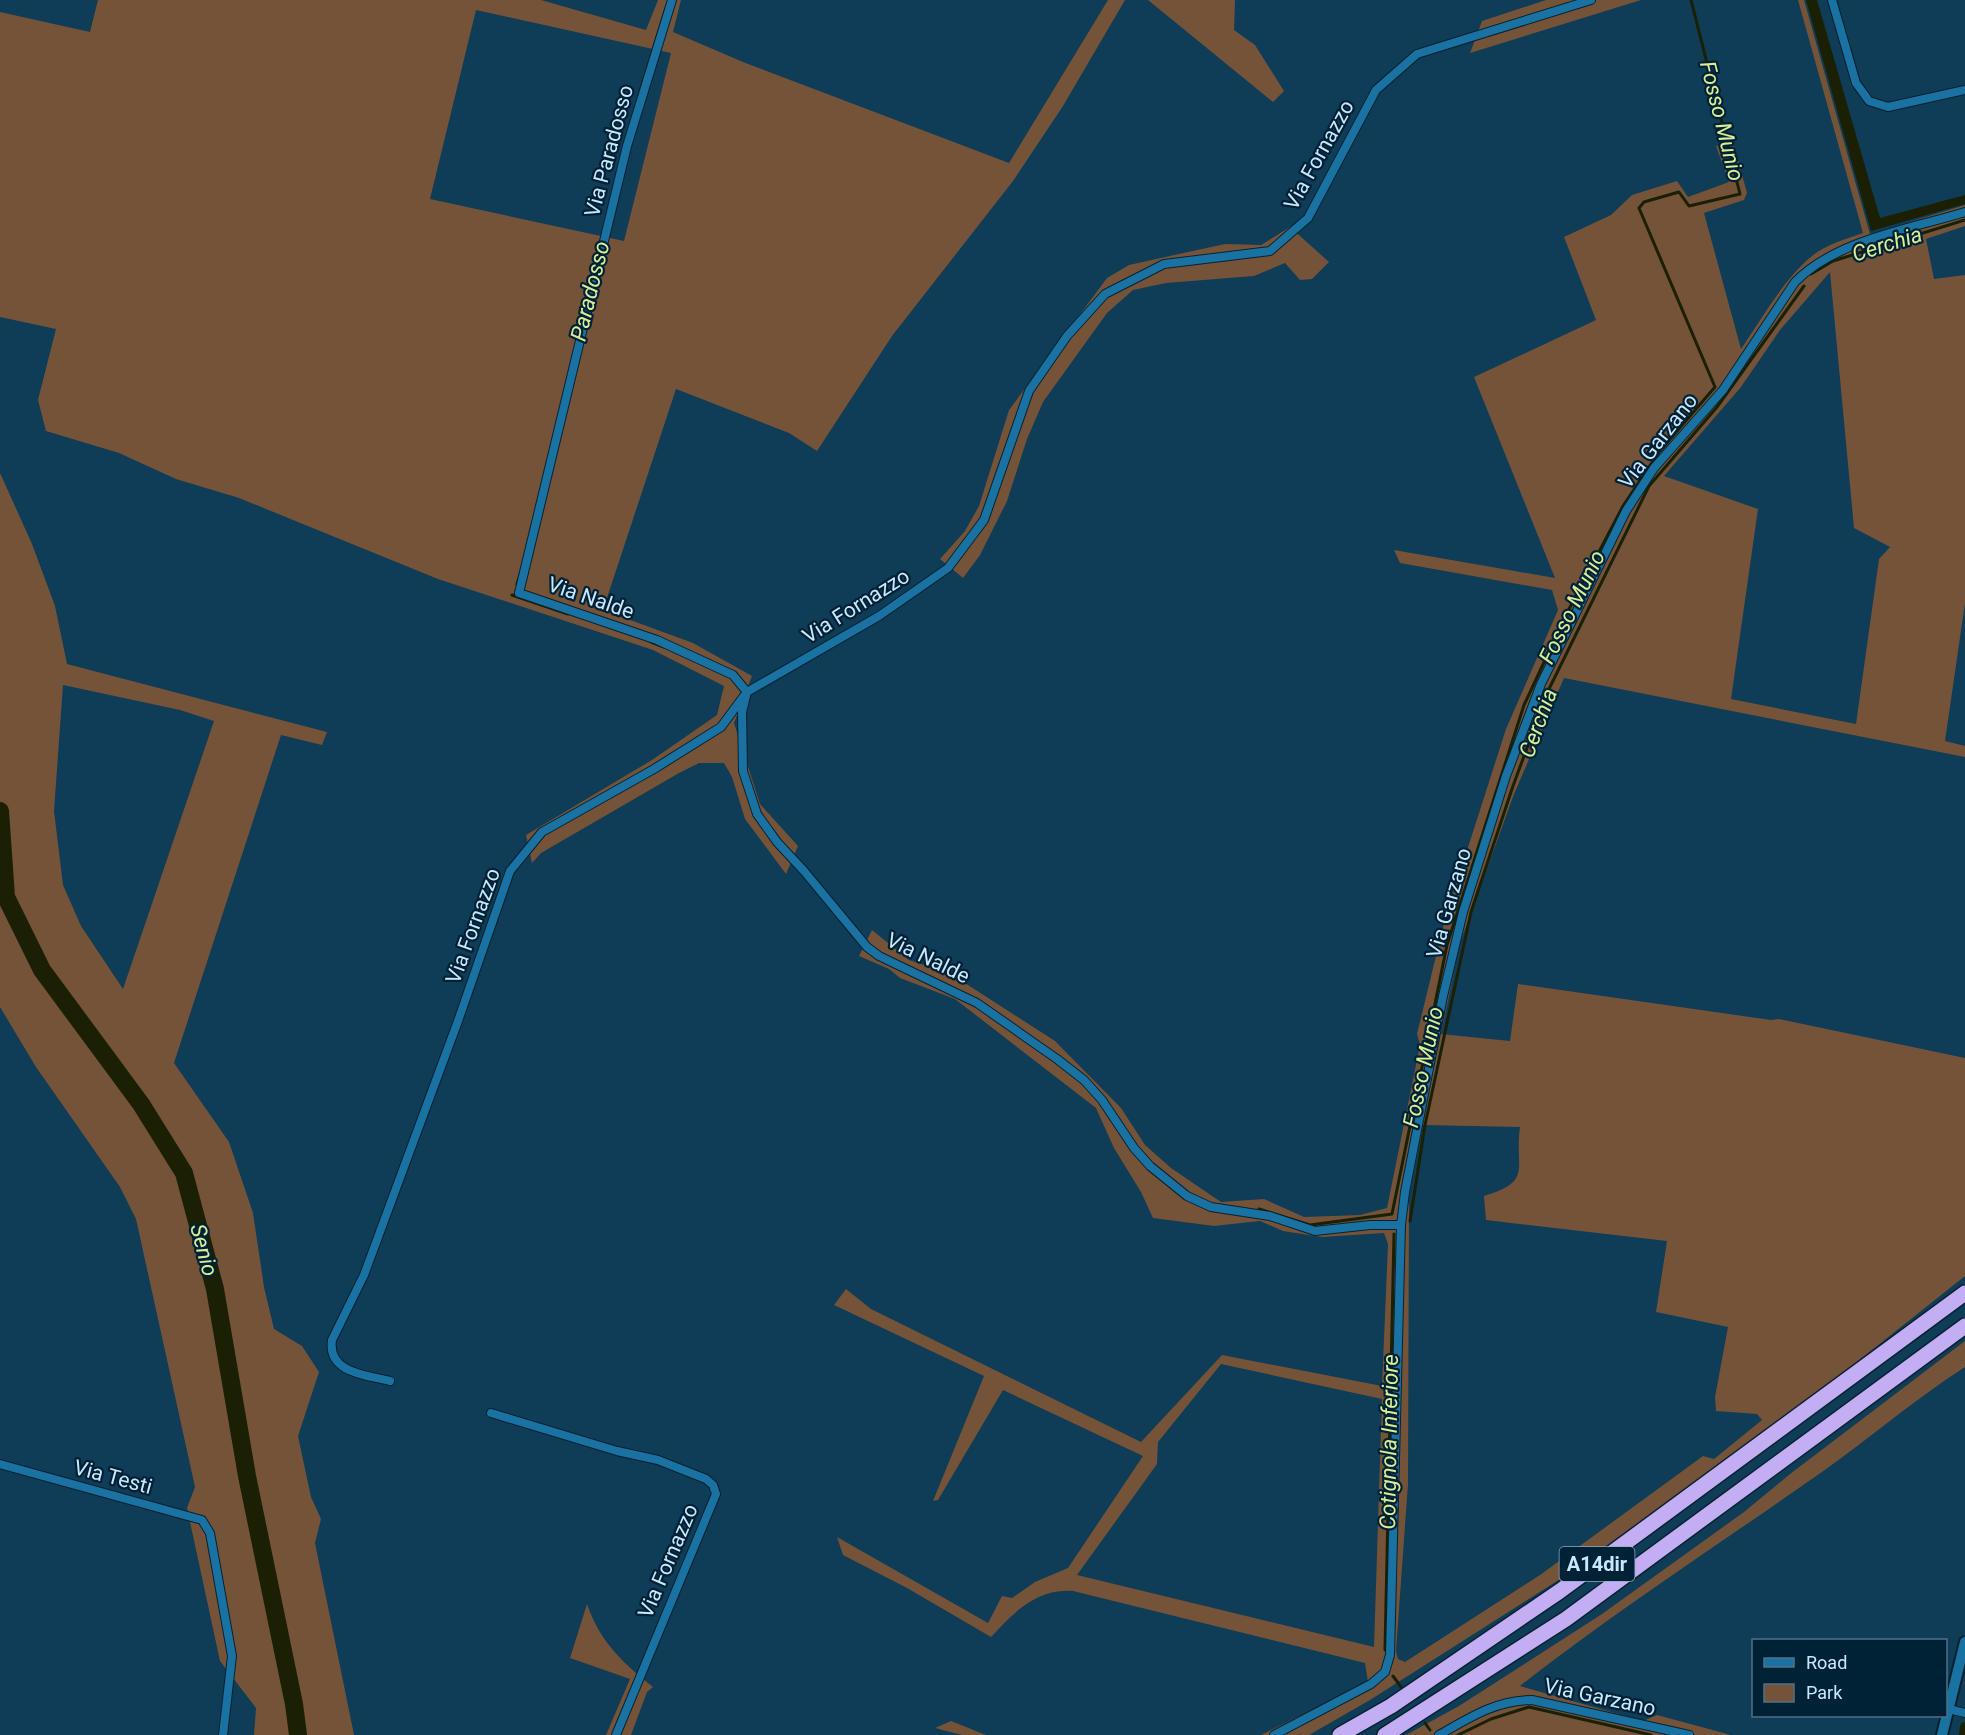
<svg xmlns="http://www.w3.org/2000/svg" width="1965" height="1735" font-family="Roboto,sans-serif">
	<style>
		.green { fill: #755338; fill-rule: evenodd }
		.water { fill: #1b2003 }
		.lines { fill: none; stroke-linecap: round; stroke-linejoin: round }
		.stream { stroke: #1b2003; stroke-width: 3 }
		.canal { stroke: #1b2003; stroke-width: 10 }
		.river { stroke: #1b2003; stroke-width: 18 }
		.street-casing { stroke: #082231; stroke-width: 10 }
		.secondary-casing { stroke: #082231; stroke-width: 14 }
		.highway-casing { stroke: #082231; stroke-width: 18 }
		.street { stroke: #1972a2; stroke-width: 8 }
		.secondary { stroke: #1972a2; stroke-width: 10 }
		.highway { stroke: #c4aef3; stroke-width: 15 }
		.labels { text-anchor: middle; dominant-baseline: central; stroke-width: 4.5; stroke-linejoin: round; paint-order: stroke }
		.shield { fill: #002236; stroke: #8dacc1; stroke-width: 1.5 }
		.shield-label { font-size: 20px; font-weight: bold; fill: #c9e7fd }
		.street-label { font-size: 21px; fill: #c9e7fd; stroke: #002236 }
		.water-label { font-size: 22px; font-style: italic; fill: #daed97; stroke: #002236 }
	</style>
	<rect width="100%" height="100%" fill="#0f3c56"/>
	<path class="green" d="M98,0h443l105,30 12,-30h23l-8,32 70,30 266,101 99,-163h17l-62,106 -50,75 -121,155 -75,115 -28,-18 -113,-44 -73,221 90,33 59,33 -18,47 26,81 38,42 -12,28 -41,-55 -13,-42 -8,-14h-25l-20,10 -138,80 -9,10 -6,-28 126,-75 65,-45 7,-29 -71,-36 -215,-71 -199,-81 -63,-19 -57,-26 -73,-22 -8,-31 18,-71 -56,-12v-305l90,20zM476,10l195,43 -47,188 -194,-42z
		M1148,0h87l-1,30 21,15 29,46 -11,11z
		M1546,0h95l-171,53 12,-32z
		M1798,0h6l66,234 95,-29v21l-39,13 8,40 31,-4v328l-20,138 20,5v11l-401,-79 -50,116 -54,149 -19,91 69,7 8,-57 253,36 8,-1 186,39v218l-200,159 -134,99 -261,166 -61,35h-48l107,-53 -3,-19 -292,-72c-36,-3 -60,22 -82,46l-84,-49 -64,-33 -6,-18 151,86 14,-27 10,2 23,-16 33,-14 75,-112 -140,-66 -65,110 -5,1 51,-125 -150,-71 12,-16 25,20 270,133 81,-87 160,31 6,-142 -4,-11 -62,4 -39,-6 -23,-10 -46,5 -61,-8 -12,-26 -27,-44 -18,-40 -141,-109 -55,-21 -11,-9 -30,-13 13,-26 37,30 42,14 104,67 66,67 24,37 26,23 50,34 43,-3 40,18 56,-2 27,-7 33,-163 -3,-11 28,-115 61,-190 52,-119 -6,-20 -152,-27 -6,-13 161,28 -81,-201 122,-57 -32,-83 47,-22 21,-20 45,-14 11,16 41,-15 -13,-36 17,-4 14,51 -3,7 -40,13 37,136c22,-32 42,-69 71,-93 15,-12 34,-17 51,-23zM1830,272l24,256 36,19 -11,12 -23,165 -125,-25 27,-190 -94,-33 77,-89 39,-57zM1423,1125l97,2c-6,42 14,54 -36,69l2,24 181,21 -11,71 72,15 -13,70 1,14 41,3 5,6 -48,39 -11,-3 -163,119 -135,87 -7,-3 -2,-8 12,-167 1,-287zM1221,1364l161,35 -8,248 -297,-72 80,-111 1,-22z
		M1290,227l39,35 -17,17 -12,1 -15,-17 -31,13 -88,7 -33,7 -26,23 -64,89 -16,37 -20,62 -27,54 -17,23 -23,-19 25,-28 14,-25 30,-96 98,-132 22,-13 50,-11 46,-10 36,1z
		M0,473l32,71 23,62 12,58 260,68 -5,13 -41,-10 -107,328 55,79 24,71 11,74 10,42 28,17 17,26 -21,64 13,61 10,22 -6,24 39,192h-100l2,-27 -36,-47 -33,-153 8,-21 -59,-268 -16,-32 -84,-120 -36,-60zM63,685l117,25 34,11 -91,268 -42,-63 -18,-41 -9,-74z
		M1965,1341v26c-50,32 -95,71 -143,105 -101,71 -205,138 -302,214l123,35 14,-6 74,20h-325l53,-29 143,-92 142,-102 46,-38z
		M587,1604c13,38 36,59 66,83l-6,5 -16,43h-25l24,-56 -60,-21z
		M951,1721l35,14h-24l-27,-7z"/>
	<path class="water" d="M1806,0h11l63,218 85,-23v9l-94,27z"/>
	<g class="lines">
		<path class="stream" d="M637,102l29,-94
			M1811,274l22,-13 132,-41
			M517,584l3,-9
			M512,595l56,19
			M651,642l13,5
			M1259,1209l51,16 82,-11 55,-269 77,-240 44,-94 55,-105 36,-54 56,-65 -76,-179 5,-6 35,-10 10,14 51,-12 -49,-194
			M1410,1221l15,-96 46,-213 42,-126 35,-95 101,-205 68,-79 87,-121
			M1385,1650l9,-416
			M1393,1676l8,11
			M1425,1723l5,7
			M1458,1735l33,-16 38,-12 122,28"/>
		<path class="canal" d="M1964,1735l1,-8"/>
		<path class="river" d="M0,811l6,86 36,73 99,134 43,69 31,116 32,187 47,228 4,31"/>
		<g class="street-casing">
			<path id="street" d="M672,0l-45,146 -108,447 138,47 76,35 14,17 -5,20 1,59 14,43 20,28 27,29 63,76 12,9 98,47 80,56 27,21 18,20 32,48 16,18 37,30 24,11 59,9 45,15 55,-6h31
				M1832,0l24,83 13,18 19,6 77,-17
				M390,1381c-24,-6 -63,-8 -58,-41l32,-65 94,-254 52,-150 32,-39 112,-63 67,-42 26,-35 132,-76 69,-48 36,-48 45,-129 38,-55 38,-42 59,-30 106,-13 38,-33 68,-128 41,-36 174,-54
				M491,1413l126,38 41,9 48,19 7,6 3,9 -100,241
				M0,1464l202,56 8,13 22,123 -9,79
				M1949,1709l16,4
				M1274,1735l97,-51 14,-12 5,-17 11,-430 4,-33 38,-196 20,-84 43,-136 35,-92 85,-173 28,-43 69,-78 72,-108c41,-42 115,-53 170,-70
				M1439,1735c30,-17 57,-35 93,-35l157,35"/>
		</g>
		<g class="secondary-casing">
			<path id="secondary" d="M1942,1735l23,-93"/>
		</g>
		<g class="highway-casing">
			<path id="highway" d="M1340,1735l51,-29 169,-115 405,-298
				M1385,1735l181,-116 399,-293"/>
		</g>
		<use href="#street" class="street"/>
		<use href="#secondary" class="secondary"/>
		<use href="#highway" class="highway"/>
	</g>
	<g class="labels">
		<rect class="shield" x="1559.5" y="1547" width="75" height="34" rx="4.5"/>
		<g class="shield-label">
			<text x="1597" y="1564">A14dir</text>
		</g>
		<g class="street-label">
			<text transform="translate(609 151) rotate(-75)">Via Paradosso</text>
			<text transform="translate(1319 155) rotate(-61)">Via Fornazzo</text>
			<text transform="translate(1658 441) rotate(-52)">Via Garzano</text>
			<text transform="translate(591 598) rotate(19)">Via Nalde</text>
			<text transform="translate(856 606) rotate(-32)">Via Fornazzo</text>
			<text transform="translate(1449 903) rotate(-74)">Via Garzano</text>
			<text transform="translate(473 926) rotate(-70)">Via Fornazzo</text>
			<text transform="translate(928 958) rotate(26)">Via Nalde</text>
			<text transform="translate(113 1477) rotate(15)">Via Testi</text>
			<text transform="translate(668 1561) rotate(-67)">Via Fornazzo</text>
			<text transform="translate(1600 1697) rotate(12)">Via Garzano</text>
		</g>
		<g class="water-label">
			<text transform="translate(1722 121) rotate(76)">Fosso Munio</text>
			<text transform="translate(1887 244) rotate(-17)">Cerchia</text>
			<text transform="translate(590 291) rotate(-76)">Paradosso</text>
			<text transform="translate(1572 607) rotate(-64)">Fosso Munio</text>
			<text transform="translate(1538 723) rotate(-70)">Cerchia</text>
			<text transform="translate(1423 1067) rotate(-78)">Fosso Munio</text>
			<text transform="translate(204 1250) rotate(75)">Senio</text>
			<text transform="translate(1389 1442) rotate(-89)">Cotignola Inferiore</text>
		</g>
	</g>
	<rect x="1752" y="1639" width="195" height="78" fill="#002236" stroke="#507186" stroke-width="1.5"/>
	<rect x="1764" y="1658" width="30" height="9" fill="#1972a2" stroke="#507186" stroke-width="1.5"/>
	<text x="1806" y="1669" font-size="18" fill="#c9e7fd">Road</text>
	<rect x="1764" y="1684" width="30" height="18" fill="#755338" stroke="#507186" stroke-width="1.5"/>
	<text x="1806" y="1699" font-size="18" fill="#c9e7fd">Park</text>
</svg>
